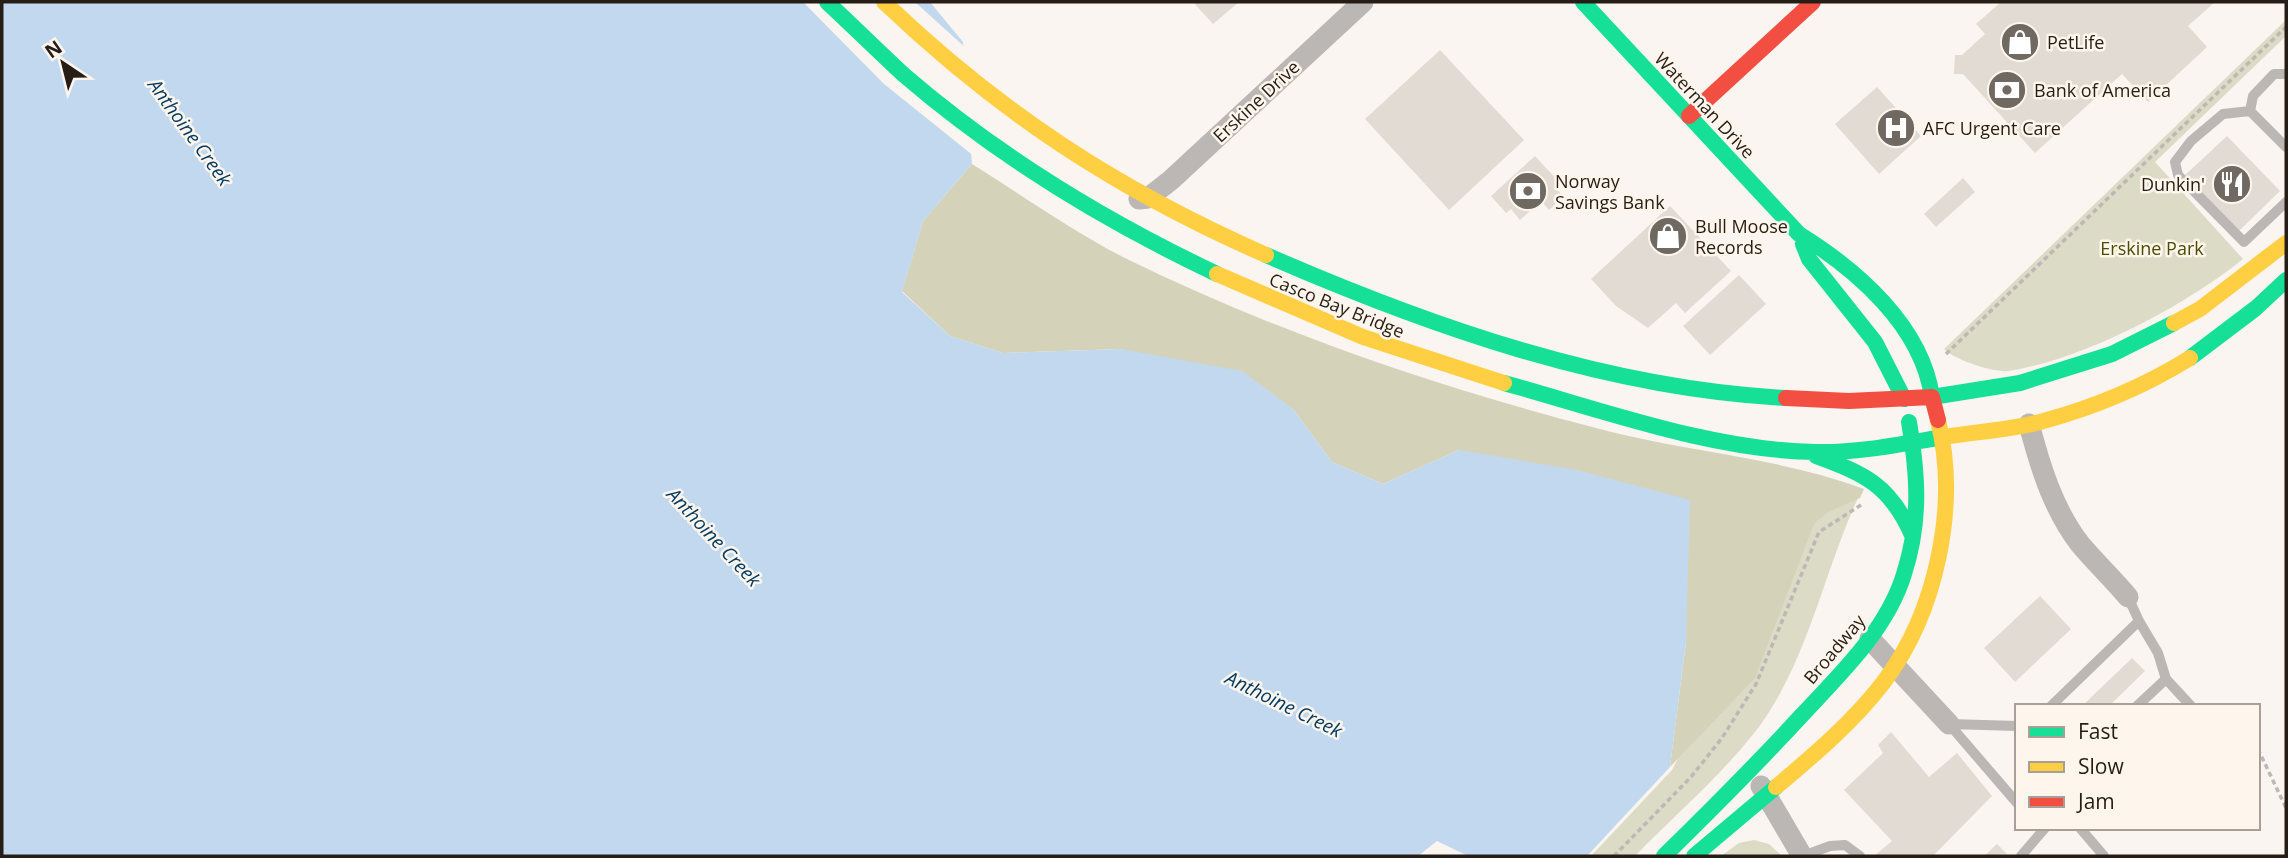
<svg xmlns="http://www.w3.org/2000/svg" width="2288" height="858" font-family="'Open Sans',sans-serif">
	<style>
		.green { fill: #dbdbc6 }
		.forest { fill: #d4d3ba }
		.water { fill: #c2d8ee }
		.pier { fill: #faf5f0 }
		.building { fill: #e1dbd4 }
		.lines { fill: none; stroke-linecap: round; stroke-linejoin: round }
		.path { stroke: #bcb8b5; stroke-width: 3.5; stroke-dasharray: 5 3.5; stroke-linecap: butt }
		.lane { stroke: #bbb7b5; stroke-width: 10 }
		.street { stroke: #bbb7b5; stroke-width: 21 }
		.fast { stroke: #16e098; stroke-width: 16 }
		.slow { stroke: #ffcf43; stroke-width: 16 }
		.jam { stroke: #f24e42; stroke-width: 16 }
		.labels { text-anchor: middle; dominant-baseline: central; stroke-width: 5; stroke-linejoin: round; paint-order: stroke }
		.poi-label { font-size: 18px; fill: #261e16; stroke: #fef5ec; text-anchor: start }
		.street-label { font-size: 18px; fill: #261e16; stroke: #fef5ec }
		.park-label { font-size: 18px; fill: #4a4d01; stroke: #fef5ec }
		.water-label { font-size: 19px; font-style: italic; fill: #033c64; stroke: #fef5ec }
	</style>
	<rect width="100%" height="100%" fill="#faf5f0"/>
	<path class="green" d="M2286,20v16l-131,126 88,97c-58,47 -160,101 -235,112 -14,2 -55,-12 -64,-22z
		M1812,496l46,2c-36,78 -52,172 -107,239 -35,43 -78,80 -116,119h-44l81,-86z
		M1754,840l15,4 13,12h-61l18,-13z"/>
	<path class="forest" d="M972,164c50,31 100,67 153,94 151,74 309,128 471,170 88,24 183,29 268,61l-4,9 -32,14 -14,12 -59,154 -85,89 16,-125 -227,-192 -76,34 -51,-22 -39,-53 -172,-60 -118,4 -53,-17 -48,-45 21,-70z"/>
	<path class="water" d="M2,2h928l33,40 9,122 -49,57 -21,71 48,44 53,17 118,-4 121,22 51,38 39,53 51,22 76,-34 118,20 113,30 -4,142 -16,125 -83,89h-119l-31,-15 -19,15h-1416z"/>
	<path class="pier" d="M803,2h112l52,47 8,108 -91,-73z"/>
	<path class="building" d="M1193,2h46l-26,22z
		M2001,2h214l-27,24 19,21 -59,55 -26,-28 -87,79 -72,-79h-9l1,-19h7l23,-21 -9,-10z
		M1440,50l84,90 -75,70 -84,-91z
		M1877,87l44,49 -42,38 -44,-50z
		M2227,136l53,55 -42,41 -54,-56z
		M1535,156l25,27 -6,3 10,11 -15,13 -8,-9 -21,19 -9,-11 -5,4 -15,-17z
		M1963,178l12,14 -39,35 -12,-13z
		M1670,206l61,65 -46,42 -9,-10 -28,25 -32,-22 -25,-27z
		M1739,275l27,29 -56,51 -27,-29z
		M2040,596l31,33 -56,53 -31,-34z
		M2132,658l13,13 -36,35h-27z
		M1891,732l38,45 28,-24 35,43 -59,60h-59l18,-15 -48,-51 39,-37 -5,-8z
		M1997,844l10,10 -23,2z"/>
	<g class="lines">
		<path class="path" d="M1946,354l340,-327
			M2258,749l28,59
			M1614,856l77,-79 31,-39 34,-54 63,-152 45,-29"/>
		<path class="lane" d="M2250,111l3,-15 21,-22h12
			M2286,147l-36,-36 -27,3 -32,27 -16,21 3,13 66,67 42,-40
			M2166,679l25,27
			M2051,706l88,-85 -11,-24
			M2137,706l29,-27 -8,-26 -19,-32
			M1949,724l68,79
			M1949,724l68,2
			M2080,828l24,28
			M1803,856l27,-10 15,-1 15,11
			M2021,856l24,-28"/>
		<path class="street" d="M1139,199l9,-1 23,-18 192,-178
			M2029,424c11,42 24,85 51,120 15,18 33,35 48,53
			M1870,639l79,85
			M1761,786l41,70"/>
		<path class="fast" d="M827,2c26,24 51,49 77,73 94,81 201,146 313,199
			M1583,2l216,232c58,36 123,92 133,163l88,-14 92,-29 62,-31
			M1803,244l6,15 66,83 29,57
			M1266,255c163,71 341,134 520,143
			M2190,358l66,-50 30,-28
			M1504,383c98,27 210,68 312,69 43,1 85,-8 127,-15
			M1816,456c49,18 74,29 96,79
			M1664,856c47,-46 93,-92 138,-141 38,-41 85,-85 102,-141 17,-53 14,-98 5,-152
			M1694,856l82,-69"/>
		<path class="slow" d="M884,2c116,111 234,188 382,253
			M1217,274l146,63 141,46
			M2174,323l26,-14 86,-66
			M1943,437c32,-5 66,-7 97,-15 52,-14 105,-36 150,-64
			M1776,787c38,-32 77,-65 107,-104 54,-71 76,-178 55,-263"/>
		<path class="jam" d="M1689,116l124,-114
			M1786,398l63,3 83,-4 6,23"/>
	</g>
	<defs>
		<g id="shop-disc" transform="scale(2.0125)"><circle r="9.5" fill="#706962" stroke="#fef5ec"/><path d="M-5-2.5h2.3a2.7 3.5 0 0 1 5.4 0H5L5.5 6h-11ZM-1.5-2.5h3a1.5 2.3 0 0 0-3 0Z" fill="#fff"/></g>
		<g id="bank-disc" transform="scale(2.0125)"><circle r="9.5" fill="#706962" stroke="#fef5ec"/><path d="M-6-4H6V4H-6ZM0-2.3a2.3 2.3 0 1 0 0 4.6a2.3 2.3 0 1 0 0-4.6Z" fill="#fff"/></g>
		<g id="hospital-disc" transform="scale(2.0125)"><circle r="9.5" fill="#706962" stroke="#fef5ec"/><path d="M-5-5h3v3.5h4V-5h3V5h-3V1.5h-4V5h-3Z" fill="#fff"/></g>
		<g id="restaurant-disc" transform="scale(2.0125)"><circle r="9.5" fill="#706962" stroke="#fef5ec"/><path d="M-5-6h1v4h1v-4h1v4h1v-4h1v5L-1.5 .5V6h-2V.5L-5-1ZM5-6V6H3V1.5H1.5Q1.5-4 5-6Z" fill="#fff"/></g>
	</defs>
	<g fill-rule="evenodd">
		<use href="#shop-disc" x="2020" y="42"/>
		<use href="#bank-disc" x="2007" y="90"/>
		<use href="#hospital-disc" x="1896" y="128"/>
		<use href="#restaurant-disc" x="2232" y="184"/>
		<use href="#bank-disc" x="1528" y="191"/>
		<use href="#shop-disc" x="1668" y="236"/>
	</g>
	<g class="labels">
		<g class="poi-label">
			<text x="2047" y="42">PetLife</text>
			<text x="2034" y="90">Bank of America</text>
			<text x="1923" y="128">AFC Urgent Care</text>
			<text x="1555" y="181">Norway<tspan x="1555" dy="21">Savings Bank</tspan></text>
			<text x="2205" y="184" text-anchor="end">Dunkin'</text>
			<text x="1695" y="226">Bull Moose<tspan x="1695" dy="21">Records</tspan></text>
		</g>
		<g class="street-label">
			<text transform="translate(1256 101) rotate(-43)">Erskine Drive</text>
			<text transform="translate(1705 105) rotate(47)">Waterman Drive</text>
			<text transform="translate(1337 305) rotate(22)">Casco Bay Bridge</text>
			<text transform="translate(1834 649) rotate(-50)">Broadway</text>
		</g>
		<g class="park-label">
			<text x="2152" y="248">Erskine Park</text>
		</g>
		<g class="water-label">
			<text transform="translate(190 132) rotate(54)">Anthoine Creek</text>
			<text transform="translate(714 537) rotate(47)">Anthoine Creek</text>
			<text transform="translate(1284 704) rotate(26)">Anthoine Creek</text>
		</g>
	</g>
	<rect width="2288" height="858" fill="none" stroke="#261e16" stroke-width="7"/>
	<rect x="2015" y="704" width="245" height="126" fill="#fef5ec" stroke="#a89f96" stroke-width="2"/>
	<rect x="2029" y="727" width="35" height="10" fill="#16e098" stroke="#a89f96" stroke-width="2"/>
	<text x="2078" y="739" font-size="21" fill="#261e16">Fast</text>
	<rect x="2029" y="762" width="35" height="10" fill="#ffcf43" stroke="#a89f96" stroke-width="2"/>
	<text x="2078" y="774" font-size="21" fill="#261e16">Slow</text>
	<rect x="2029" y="797" width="35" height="10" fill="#f24e42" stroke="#a89f96" stroke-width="2"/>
	<text x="2078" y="809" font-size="21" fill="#261e16">Jam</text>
	<g transform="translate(63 63) rotate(325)" stroke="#fef5ec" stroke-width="5" paint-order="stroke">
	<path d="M0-5L12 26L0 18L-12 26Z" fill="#261e16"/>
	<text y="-10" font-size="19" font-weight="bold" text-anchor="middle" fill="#261e16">N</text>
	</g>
</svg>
